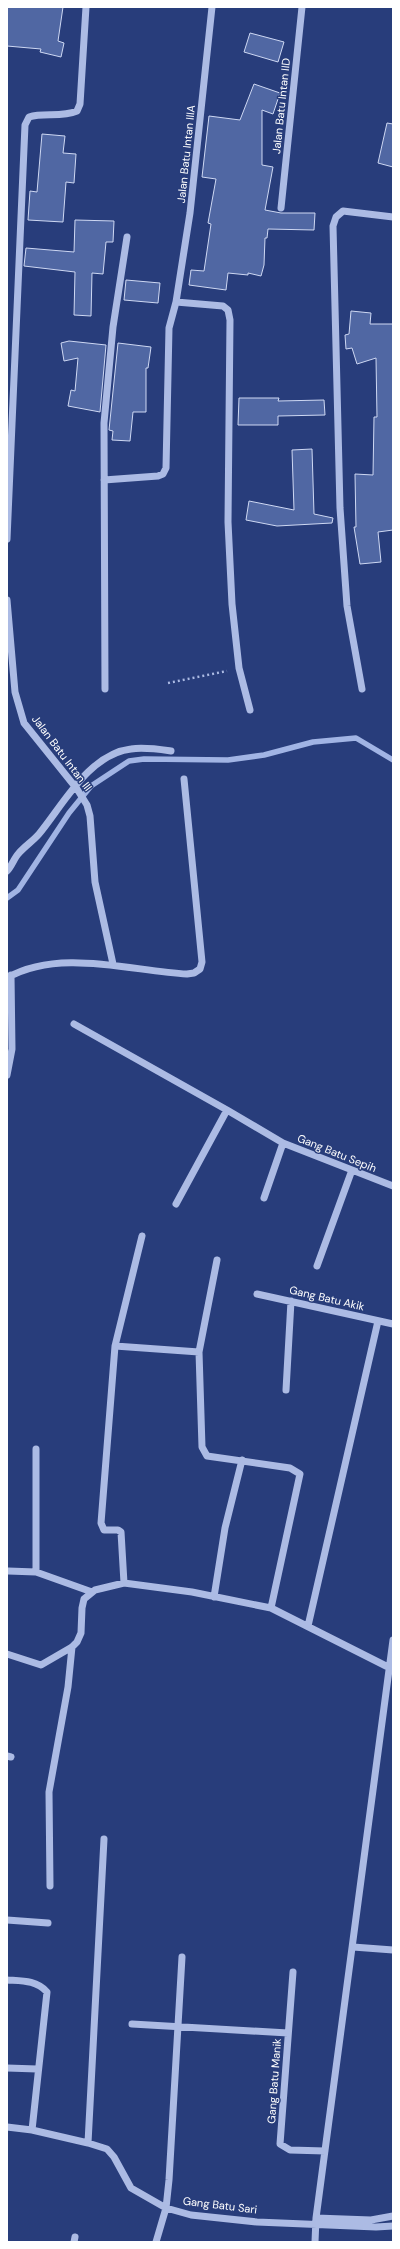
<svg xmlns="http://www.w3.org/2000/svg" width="400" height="2249" font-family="'DM Sans',sans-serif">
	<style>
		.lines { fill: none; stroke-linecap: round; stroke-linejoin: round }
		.stream { stroke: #a1b4e4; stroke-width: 5.5 }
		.building { fill: #5067a3; stroke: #ced8f3 }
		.path { stroke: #acbbe4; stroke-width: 2.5; stroke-dasharray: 2 3; stroke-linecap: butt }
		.minor { stroke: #acbbe4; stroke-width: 7 }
		.labels { text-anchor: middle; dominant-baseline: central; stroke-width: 3; stroke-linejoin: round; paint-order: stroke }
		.street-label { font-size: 11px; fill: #fff; stroke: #283d7b }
	</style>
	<rect width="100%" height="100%" fill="#283d7b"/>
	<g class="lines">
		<path class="stream" d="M7,898l11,-8 51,-77 22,-27 38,-25 15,-2 84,1 36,-5 49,-13 43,-4 37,22"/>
	</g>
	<path class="building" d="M7,7h56l-5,34 6,2 -3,14 -21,-5 1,-3 -34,-3z
		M250,33l34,9 -6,20 -34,-10z
		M254,84l26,9 -7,21 -11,-4v55l11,2 -8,43 16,3h34l-1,17 -46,-1 -1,9h-2l-1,27 -3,11 -13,-3v2l-20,-2 -2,17 -37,-5 2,-15 13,1 7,-47 -3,-1 8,-44 -14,-2 7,-61 31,4z
		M387,123l6,1v43l-15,-4z
		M42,134l23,2 -2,17 13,1 -2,29 -8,-1 -3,40 -35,-2 2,-29 7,1z
		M75,220l39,1 -1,21h-7l-3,32 -11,-1 -1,43 -17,-1 1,-43 -51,-6 2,-18 48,4z
		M126,280l34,3 -2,20 -34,-3z
		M351,311l20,2 -1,11h23v206l-15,2 3,30 -21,2 -6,-37h2l-1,-53 18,1 1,-58h3l-1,-59 -19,6 -5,-16 -6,1 -1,-14 4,-1z
		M69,341l37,4 -6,67 -32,-6 3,-16 4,1 3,-33 -14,3 -3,-18z
		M118,343l33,4 -3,21h-2v44h-13l-3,29 -18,-1 1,-9 -4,-1z
		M239,398h40l-1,3 46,-1 1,15 -47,1v9h-40z
		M312,449l2,65 19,4 -1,5 -55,3 -31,-6 3,-19 45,9 -2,-60z"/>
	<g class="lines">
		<path class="path" d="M168,683l59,-12"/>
		<path class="minor" d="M281,208l21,-201
			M176,302l47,4 5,4 2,10 -2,202 4,82 7,64 11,42
			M104,480l54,-4 5,-2 3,-6 3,-140 7,-26 14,-89 22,-206
			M7,539l18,-414 4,-8c15,-5 32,1 48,-6l3,-7 6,-97
			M7,600l8,92 9,31 53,66 10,16 3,11 5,66 18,82
			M105,689l-1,-266 9,-96 14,-90
			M362,689l-15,-83 -7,-98 -7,-282 3,-9 7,-6 50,6
			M7,871c5,-5 7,-13 12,-18 6,-7 14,-12 20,-19 24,-29 50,-80 92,-85 13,-2 26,0 40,2
			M7,978c52,-30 124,-7 180,-4l7,-1 6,-4 2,-7 -18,-183
			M74,1024l153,86
			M7,1075l5,-26 -1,-74
			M264,1198l19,-55 110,43
			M176,1204l51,-94 56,33
			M142,1236l-27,110 84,6 3,95 5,9 83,12 10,6 -29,134
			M317,1266l35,-96
			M257,1294l136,30
			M115,1346l-14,177 3,7h14l3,2 3,51
			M199,1352l18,-92
			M286,1390l5,-89
			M36,1449v123
			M8,1571l28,1 56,20
			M214,1597l11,-69 17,-68
			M308,1626l70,-305
			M7,1654l34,11 31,-18 5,-5 4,-9 1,-25 2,-9 11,-9 29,-7 68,9 79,16 117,59
			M7,1756l4,1
			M50,1886l-1,-94 19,-105 4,-40
			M7,1920l41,3
			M353,1947l40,3
			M293,1972l-13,172 10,6 35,1
			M7,1980c15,1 29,0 40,12l-15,138
			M132,2024l156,9
			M7,2068l30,1
			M7,2127l25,3 56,13 19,6 7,8 17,31 35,20 25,7 66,7 119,5 17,-1
			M88,2143l16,-304
			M316,2218l55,2 22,-4
			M74,2242l1,-5
			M156,2242l10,-34 3,-28 13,-223
			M315,2242l1,-24 77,-578"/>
	</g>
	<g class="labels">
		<g class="street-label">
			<text transform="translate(281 106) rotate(-84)">Jalan Batu Intan IID</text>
			<text transform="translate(186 154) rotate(-84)">Jalan Batu Intan IIIA</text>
			<text transform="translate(62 753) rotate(53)">Jalan Batu Intan III</text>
			<text transform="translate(337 1153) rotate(22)">Gang Batu Sepih</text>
			<text transform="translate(327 1298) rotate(13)">Gang Batu Akik</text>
			<text transform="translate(274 2081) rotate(-86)">Gang Batu Manik</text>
			<text transform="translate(220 2205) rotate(7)">Gang Batu Sari</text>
		</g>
	</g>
	<rect width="400" height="2249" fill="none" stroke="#ffffff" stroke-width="16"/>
</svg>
